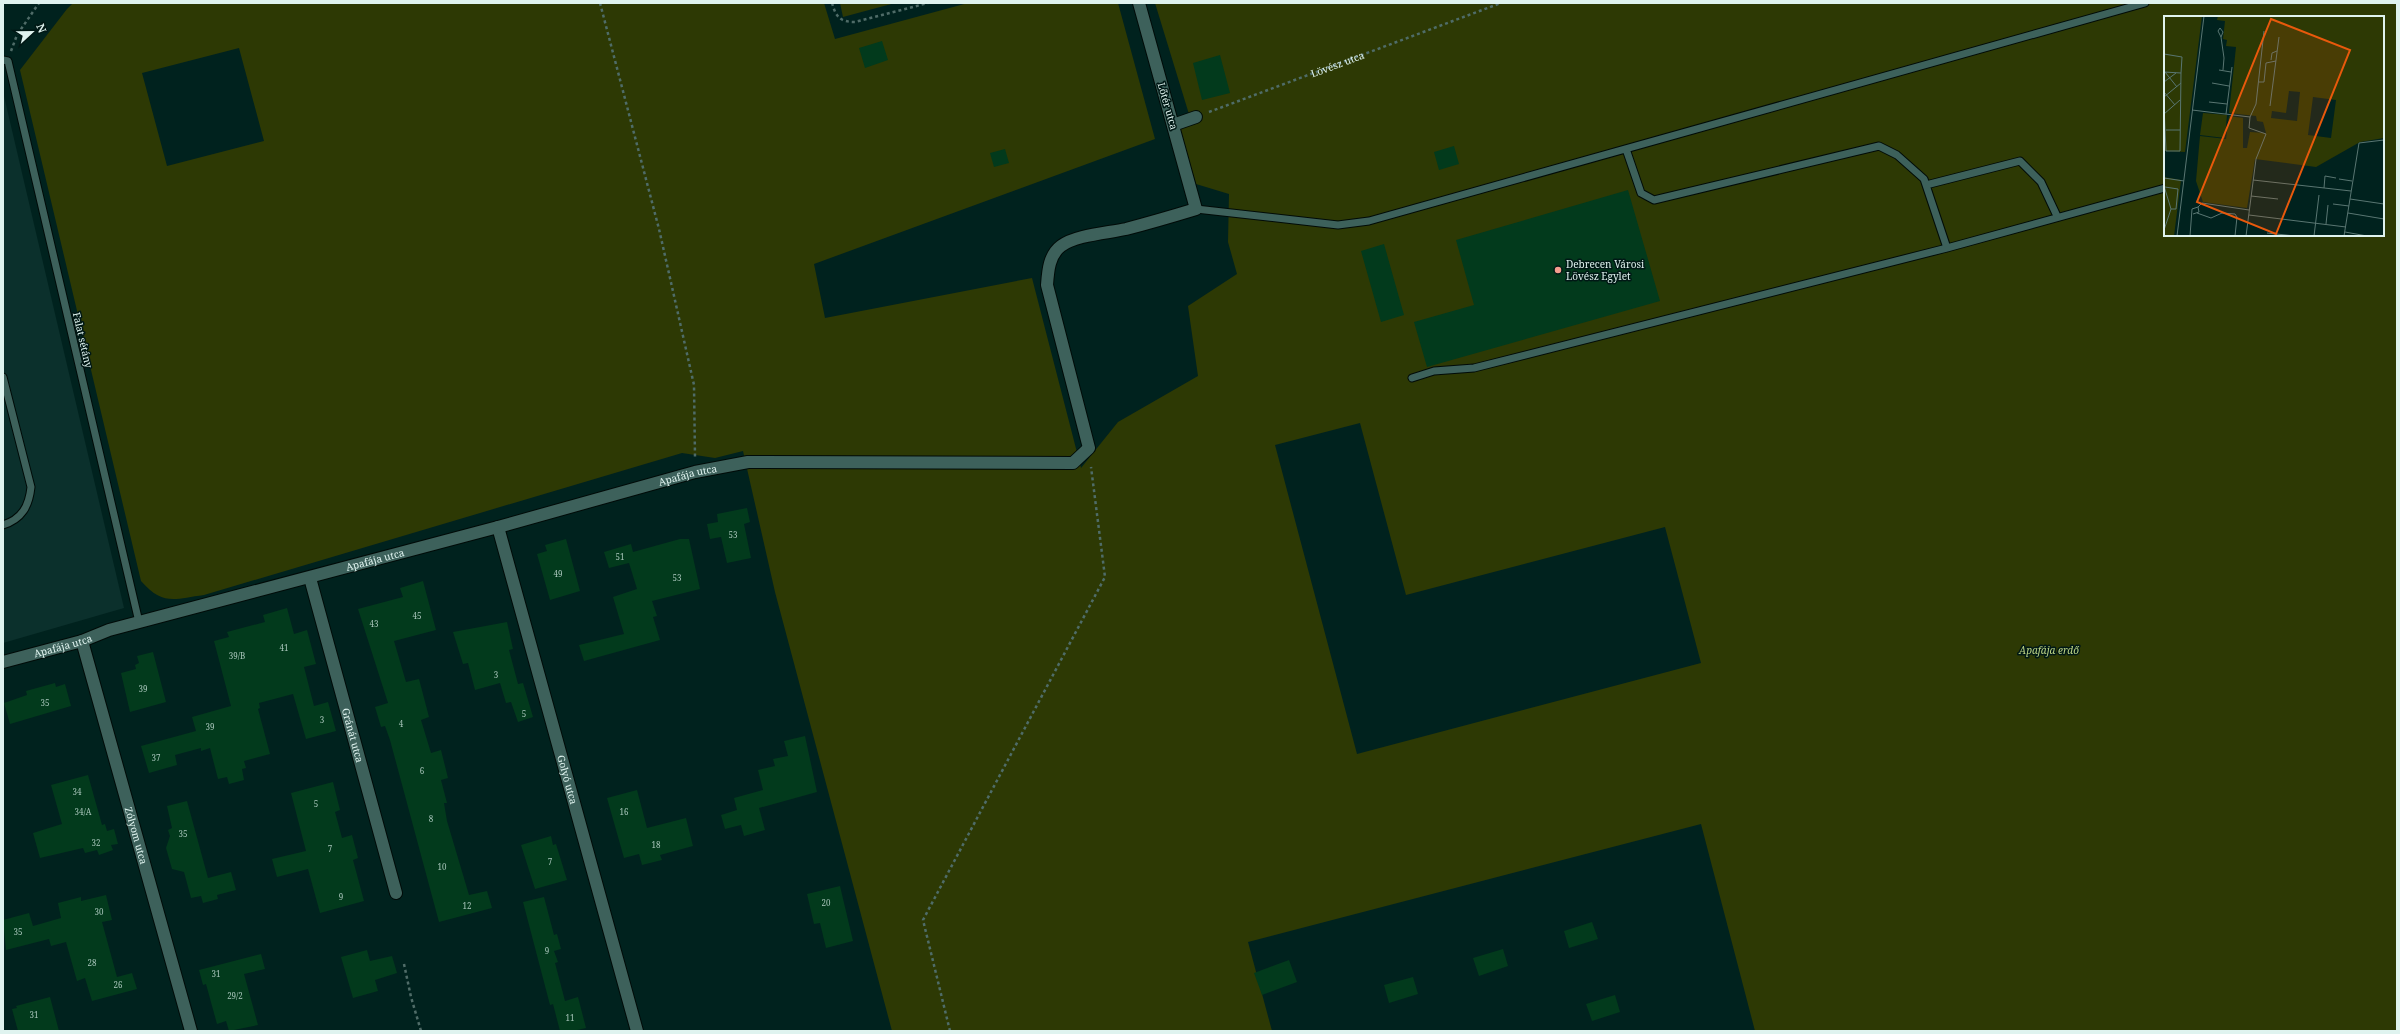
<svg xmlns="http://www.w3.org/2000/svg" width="2400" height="1034" font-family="'Noto Serif',serif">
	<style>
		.built { fill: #0b302c }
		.green { fill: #2d3904; fill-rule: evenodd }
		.building { fill: #023a1c }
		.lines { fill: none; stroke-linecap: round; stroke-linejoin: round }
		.lane-casing { stroke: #000b08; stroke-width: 9 }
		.street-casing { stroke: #000b08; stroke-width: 14 }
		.path { stroke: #4f6c68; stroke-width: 2.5; stroke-dasharray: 3 3; stroke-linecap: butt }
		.lane { stroke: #3d615b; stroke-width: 7 }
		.street { stroke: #3d615b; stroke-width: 12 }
		.poi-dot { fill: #f59d8e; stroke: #001815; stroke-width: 1.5 }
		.labels { text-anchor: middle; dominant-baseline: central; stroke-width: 3; stroke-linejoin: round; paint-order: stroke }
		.number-label { font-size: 8px; fill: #a8c5ba }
		.street-label { font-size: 10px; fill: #dff3ef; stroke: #001815 }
		.poi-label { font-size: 10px; fill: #dff3ef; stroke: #001815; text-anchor: start }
		.park-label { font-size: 10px; font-style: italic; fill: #bcd485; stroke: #001815 }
		.inset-road { fill: none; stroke: #597672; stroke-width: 1 }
		.view { fill: #e8590c; fill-opacity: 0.15; stroke: #e8590c; stroke-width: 2 }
		.inset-edge { fill: none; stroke: #dff3ef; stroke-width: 2 }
	</style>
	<rect width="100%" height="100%" fill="#00221e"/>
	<path class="built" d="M3,92l121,516 -121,35z"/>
	<path class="green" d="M73,3h751l11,36 133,-36h150l37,136 -341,125 11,54 207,-40 49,190 37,-46 80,-46 -10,-70 49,-32 -9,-32 1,-48 -33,-10 -16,-55 12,-5 -37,-121h1242v1028h-642l-54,-207 -453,118 24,89h-380l-117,-439 -32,-141 -28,7 -33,-5 -478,142c-30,4 -41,11 -63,-14l-121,-511 47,-61zM2165,17h218v218h-218zM239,48l25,93 -97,25 -25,-93zM1360,423l46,172 259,-68 36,136 -344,91 -82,-309z
		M840,3h55l-52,14z"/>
	<path class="building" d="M882,41l6,19 -23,8 -6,-20z
		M1220,55l10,38 -28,7 -9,-37z
		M1454,146l5,18 -20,6 -5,-18z
		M1005,149l4,14 -15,4 -4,-14z
		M1628,190l32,111 -233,66 -13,-45 60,-17 -18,-65z
		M1384,244l20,71 -23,7 -20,-71z
		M747,508l3,14 -6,2 7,34 -24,5 -6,-26 -11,2 -3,-15 11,-2 -1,-8z
		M566,539l14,52 -30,9 -13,-46 10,-3 -2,-6z
		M680,539h9l11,50 -48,12 5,15 -4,1 7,23 -76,21 -5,-16 45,-11 -11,-37 24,-8 -8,-26 -20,5 -5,-16 27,-8 2,8z
		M423,581l13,49 -42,11 12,41 13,-3 10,38 -8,3 10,33 10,-3 7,28 -7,2 6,23h-3l3,18 22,74 18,-4 5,17 -53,14 -49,-182 -5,-14 -4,1 -6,-20 13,-4 -30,-94 45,-12 -3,-9z
		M287,608l7,26 13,-4 9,34 -12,3 10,39 14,-4 8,29 -30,8 -13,-45 -34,9 1,5 -2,1 12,45 -26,7 2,7 -4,1 2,11 -15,4 -2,-7 -9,2 -8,-31 -9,3v-3l-26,7 2,10 -28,8 -8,-27 55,-15 -4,-14 39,-11 -17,-65 15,-4 -2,-5 38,-10 -2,-7z
		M507,622l6,27 -4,1 9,34 5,-1 10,34 -15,5 -7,-20 -5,1 -6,-20 -25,7 -7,-27 -5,1 -10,-32z
		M153,652l13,50 -36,10 -9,-39 15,-4 -1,-4 4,-2 -2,-7z
		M55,683l1,4 9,-3 6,22 -61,18 -6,-21 23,-8 -1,-4z
		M805,736l12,56 -58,16 6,22 -21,6 -3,-11 -16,4 -4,-14 16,-5 -3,-12 29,-8 -5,-20 17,-4 -2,-7 15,-3 -4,-15z
		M88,775l14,50 3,-1 2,7 7,-2 4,15 -7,1 2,5 -14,5 -2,-5 -12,3 -2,-5 -43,10 -7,-25 29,-9 -11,-39z
		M333,782l7,28 -5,2 7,26 10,-3 6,23 -5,2 11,41 -44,12 -12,-44 -31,8 -5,-18 34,-8 -15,-58z
		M637,790l10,38 39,-10 7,28 -33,9 2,5 -20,5 -3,-11 -15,4 -17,-60z
		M187,801l21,77 23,-6 5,18 -19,5 1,4 -15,4 -2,-7 -10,2 -7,-26 -12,-3 -6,-21 4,-12 -2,-6 4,-2 -5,-22z
		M551,836l2,9 3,-1 11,36 -32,9 -14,-44z
		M840,886l13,55 -27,7 -6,-25 -6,1 -7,-30z
		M106,895l6,25 -10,2 15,55 15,-4 5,16 -45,12 -7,-23 -8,3 -11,-39 -15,4 -2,-7 -43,11 -3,-30 26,-7 4,13 28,-8 -3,-15 23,-6v4z
		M544,897l10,38 3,-1 4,15 -7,2 4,11 -3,1 10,38 13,-4 8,31 -13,3h-13l-7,-27 4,-1 -7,2 -27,-103z
		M1592,922l6,17 -29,9 -5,-17z
		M1503,949l5,17 -29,10 -6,-18z
		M367,950l3,11 22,-5 5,17 -22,7 3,11 -25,7 -12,-41z
		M261,954l4,15 -21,5 14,51 -29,6 -3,-10 -9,3 -11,-40 -3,1 -4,-15z
		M1289,960l8,22 -35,13 -8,-22z
		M1413,977l5,17 -29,9 -5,-18z
		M1615,995l5,17 -28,9 -6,-17z
		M50,997l9,34h-41l-6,-22 5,-1 -1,-2z"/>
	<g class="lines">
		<g class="lane-casing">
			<path id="lane" d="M3,60l5,1 131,561
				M1626,149l15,44 13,7 225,-54 18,9 27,24 23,69
				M1926,185l94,-24 21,21 16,34
				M1196,209l142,16 31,-4 776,-218
				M3,377l28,110c-2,19 -9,32 -28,38
				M1412,378l22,-7 40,-3 473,-120 218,-60"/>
		</g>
		<g class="street-casing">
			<g id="street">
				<path d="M1173,125l23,-8"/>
				<path id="s2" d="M498,527l139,504"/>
				<path id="s3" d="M310,578l86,315"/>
				<path id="s4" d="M82,641l109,390"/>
				<path id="s5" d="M3,662l79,-21 27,-11 389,-103 197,-55 53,-10 325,1 16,-15 -42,-163c1,-14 2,-30 14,-39 14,-11 47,-13 65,-17 23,-6 47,-13 70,-20l-57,-206"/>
			</g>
		</g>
		<g class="path">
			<path d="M600,3l59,226 35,156 1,72"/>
			<path d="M832,3c4,14 8,19 23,19l73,-19"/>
			<path d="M11,51l6,-16 22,-32"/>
			<path id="s1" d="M1209,112l292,-109"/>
			<path d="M404,964l7,33 10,34"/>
			<path d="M950,1031l-27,-111 182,-343 -14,-110"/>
		</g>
		<use href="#lane" class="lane"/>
		<use href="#street" class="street"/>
	</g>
	<circle class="poi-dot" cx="1558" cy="270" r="4"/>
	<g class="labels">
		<g class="number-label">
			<text x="733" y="534">53</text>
			<text x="620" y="556">51</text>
			<text x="558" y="573">49</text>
			<text x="677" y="577">53</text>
			<text x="417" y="615">45</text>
			<text x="374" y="623">43</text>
			<text x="284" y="647">41</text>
			<text x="237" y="655">39/B</text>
			<text x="496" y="674">3</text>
			<text x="143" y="688">39</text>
			<text x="45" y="702">35</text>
			<text x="524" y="713">5</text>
			<text x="322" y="719">3</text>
			<text x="401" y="723">4</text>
			<text x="210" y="726">39</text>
			<text x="156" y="757">37</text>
			<text x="422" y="770">6</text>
			<text x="77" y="791">34</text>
			<text x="316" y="803">5</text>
			<text x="83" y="811">34/A</text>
			<text x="624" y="811">16</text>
			<text x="431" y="818">8</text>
			<text x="183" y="833">35</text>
			<text x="96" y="842">32</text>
			<text x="656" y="844">18</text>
			<text x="330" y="848">7</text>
			<text x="550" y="861">7</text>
			<text x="442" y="866">10</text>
			<text x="341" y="896">9</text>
			<text x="826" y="902">20</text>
			<text x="467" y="905">12</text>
			<text x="99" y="911">30</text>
			<text x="18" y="931">35</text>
			<text x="547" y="950">9</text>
			<text x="92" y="962">28</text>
			<text x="216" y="973">31</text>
			<text x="118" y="984">26</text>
			<text x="235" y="995">29/2</text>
			<text x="34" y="1014">31</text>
			<text x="570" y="1017">11</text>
		</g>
		<g class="street-label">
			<text stroke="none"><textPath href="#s1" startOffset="137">Lövész utca</textPath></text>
			<text transform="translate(1168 106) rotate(74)">Lőtér utca</text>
			<text transform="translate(83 340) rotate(77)">Falat sétány</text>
			<text stroke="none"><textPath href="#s5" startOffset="710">Apafája utca</textPath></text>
			<text stroke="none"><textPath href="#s5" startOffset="386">Apafája utca</textPath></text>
			<text stroke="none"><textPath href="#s5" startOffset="62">Apafája utca</textPath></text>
			<text stroke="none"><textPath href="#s3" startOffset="163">Gránát utca</textPath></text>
			<text stroke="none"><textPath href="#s2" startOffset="262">Golyó utca</textPath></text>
			<text stroke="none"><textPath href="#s4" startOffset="202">Zólyom utca</textPath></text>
		</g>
		<g class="poi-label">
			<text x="1566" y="264">Debrecen Városi<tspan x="1566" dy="12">Lövész Egylet</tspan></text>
		</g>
		<g class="park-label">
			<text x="2049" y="650">Apafája erdő</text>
		</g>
	</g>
	<g transform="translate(2164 16)">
		<rect width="220" height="220" fill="#00221e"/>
		<path d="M0,0h38l-17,136 -21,-1zM54,0h166v122l-24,4 -44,25 -61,-8 -8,49 -44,-6 -7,-21 4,-45 26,3 3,-23 14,2v30h4l3,-16 16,1 -3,-11 -6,-1 -1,-5 -27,-3 7,-66 -10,-1 1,-6 -4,-1 2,-18 -8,-1zM125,75l11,1 -3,29 -26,-3 1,-7 14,2zM149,81l23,3 -5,38 -23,-3zM39,97l24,2 -2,23 -25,-3zM0,161l17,3 -7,56h-10z" fill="#2d3904" fill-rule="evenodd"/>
		<path class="inset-road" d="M57,21l-3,-6 2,-3 3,4 -2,5 3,21 -1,12M0,38l18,3 -1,16 -17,-1M107,44l1,-7 5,-2M55,54l12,2M1,56l12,15M0,66l12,-9M95,66h5l2,-19 10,-2M48,67l17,3M0,76l11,13M0,81l17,-14M45,86l18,2M0,90l2,45h14l1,-78M106,90l9,-69M28,94l58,7M0,98l16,-14M62,98l6,-47M2,114h14M0,162l20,3M175,163l13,2M89,164l98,11M0,170l7,23 -7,21M1,171l13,2 -2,20h-5M160,172l1,-12 11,2M87,180l27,3M186,183l34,5M169,188l16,2M34,191l4,-4 47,7M33,197l14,5 11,-5 13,1 2,3 -2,19M184,197l36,6M85,199l97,12M162,208l2,-19M181,216l22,4M103,217l28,3M13,220l27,-220M26,220l2,-27 6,-2 1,5 -6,2M82,220l10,-77 10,-25 -17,-6 1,-11 6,-13 8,-73M150,220l5,-41M180,220l15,-93 25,-3"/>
		<path class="view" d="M107,3l79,31 -74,184 -79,-32z"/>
		<rect width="220" height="220" class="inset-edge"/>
	</g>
	<rect width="2400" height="1034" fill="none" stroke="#dff3ef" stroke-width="8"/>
	<g transform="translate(32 32) rotate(68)" stroke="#001815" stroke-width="3" paint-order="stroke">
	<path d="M0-3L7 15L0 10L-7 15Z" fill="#dff3ef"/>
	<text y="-6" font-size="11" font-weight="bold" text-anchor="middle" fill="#dff3ef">N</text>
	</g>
</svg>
